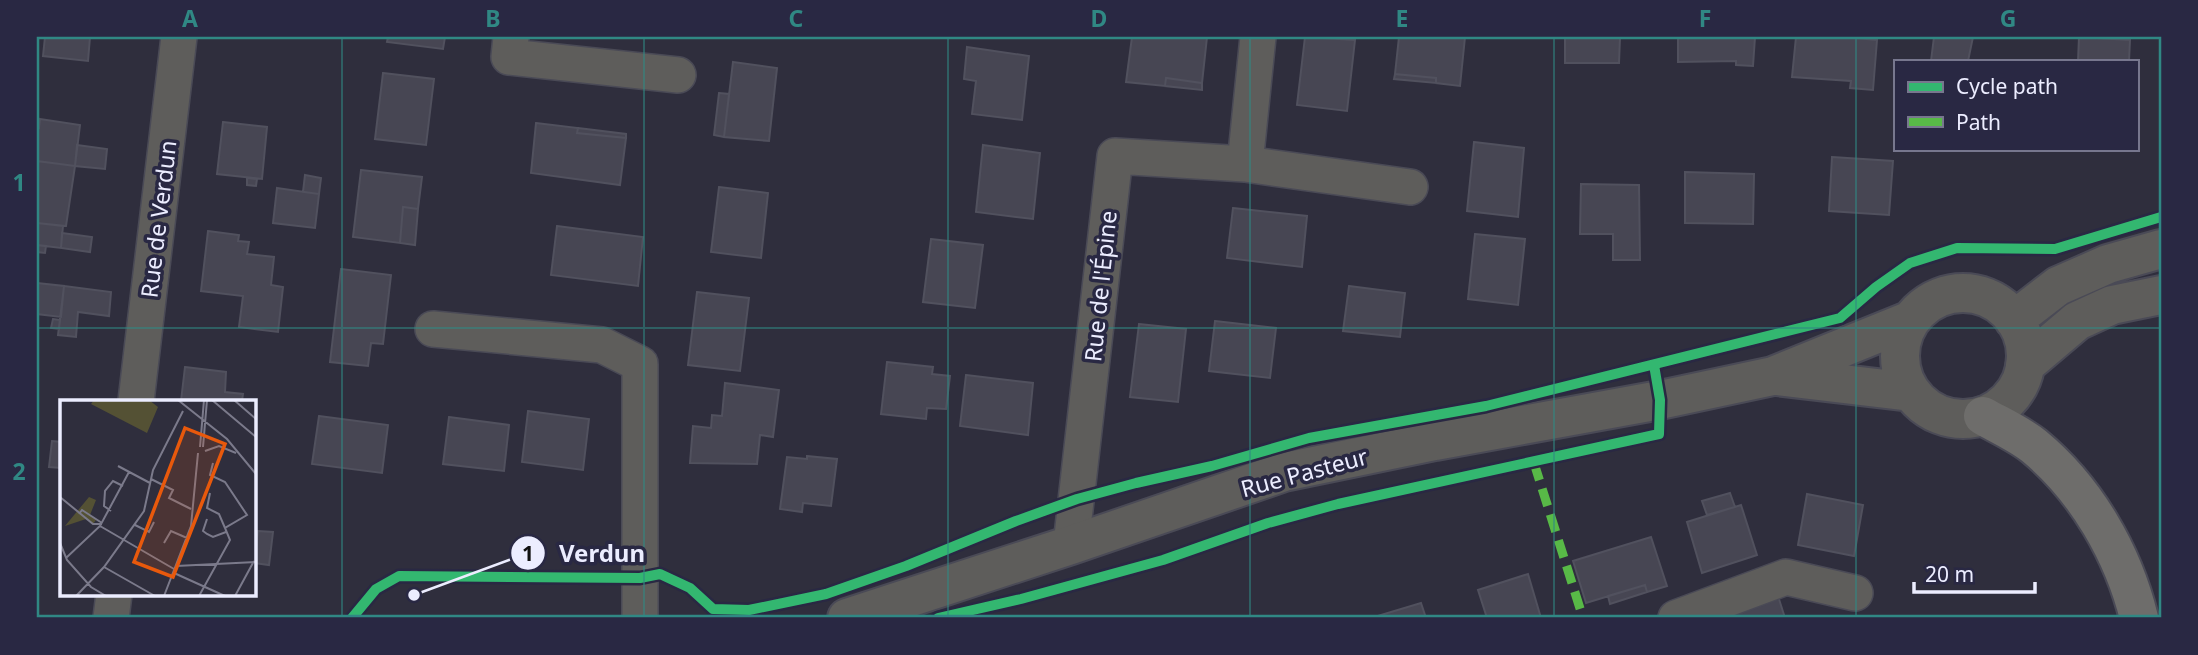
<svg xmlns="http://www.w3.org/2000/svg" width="2198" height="655" font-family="'Noto Sans',sans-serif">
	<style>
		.building { fill: #474653; stroke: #51515e; stroke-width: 2 }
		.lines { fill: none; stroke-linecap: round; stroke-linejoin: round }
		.minor-casing { stroke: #4a4a56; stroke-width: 38 }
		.tertiary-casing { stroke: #4a4a56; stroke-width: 42 }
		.motorway-casing { stroke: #4a4a56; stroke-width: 42 }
		.minor { stroke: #5e5d5b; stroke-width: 35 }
		.tertiary { stroke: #5e5d5b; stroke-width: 38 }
		.motorway { stroke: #6e6d6b; stroke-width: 38 }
		.quiet { stroke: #58b947; stroke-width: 9; stroke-dasharray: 18 9; stroke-linecap: butt }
		.cycleway-casing { stroke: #292843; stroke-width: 15 }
		.cycleway { stroke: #33b770; stroke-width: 10 }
		.grid { fill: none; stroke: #308884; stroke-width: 2; stroke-opacity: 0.55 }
		.labels { text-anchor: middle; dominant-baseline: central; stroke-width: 7; stroke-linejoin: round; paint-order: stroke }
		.street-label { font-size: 23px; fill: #ecedff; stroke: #292843 }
		.inset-road { fill: none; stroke: #7b7a8b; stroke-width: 2 }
		.view { fill: #e8590c; fill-opacity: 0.15; stroke: #e8590c; stroke-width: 3.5 }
		.inset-edge { fill: none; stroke: #ecedff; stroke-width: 3.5 }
		.leader { fill: none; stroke: #ecedff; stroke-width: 2.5 }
		.callout-dot { fill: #ecedff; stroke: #292843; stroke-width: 2.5 }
		.mark-label { font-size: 21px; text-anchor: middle; font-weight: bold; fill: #111 }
		.callout-label { font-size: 24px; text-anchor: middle; font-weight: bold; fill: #ecedff; stroke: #292843; stroke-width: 7; stroke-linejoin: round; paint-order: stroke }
		.neatline { fill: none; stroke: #308884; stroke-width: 2.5 }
		.grid-label { font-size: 23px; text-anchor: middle; font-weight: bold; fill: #308884 }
	</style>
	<rect width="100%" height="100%" fill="#2f2e3d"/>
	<path class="building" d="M45,37h45l-2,24 -45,-5z
		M388,37h57l-2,12 -56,-7z
		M1132,37h75l-5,46 -36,-5 -1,8 -39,-4z
		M1305,37l50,3 -8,71 -50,-6z
		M1399,37h66l-5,49 -24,-3v-5l-41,-4z
		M1565,37h55l-1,26h-54z
		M1678,37h77l-2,29 -17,-1v-4l-58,1z
		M1796,37h60l-1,1 22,2 -4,50 -23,-2 1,-7 -59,-4z
		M1934,37h39l-5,24h-37z
		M2079,37l51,3 -1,21h-51z
		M967,47l62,9 -7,64 -50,-6 4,-33 -12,-2z
		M733,62l44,6 -8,73 -45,-4z
		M383,73l51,6 -8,66 -51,-6z
		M1395,74l41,4v5l-42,-4z
		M1166,78l36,5v7l-37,-4z
		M719,93l10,1 -5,43 -10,-2z
		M40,119l40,6 -5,41 -38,-5v-34l2,1z
		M223,122l44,5 -5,52 -45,-5z
		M536,123l42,5 -1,5 49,5 -6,47 -89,-12z
		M578,128l48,6v4l-49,-5z
		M1474,142l50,6 -6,69 -51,-6z
		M77,145l30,4 -2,20 -30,-3z
		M983,145l57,8 -7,66 -57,-7z
		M1832,157l61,4 -4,54 -60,-4z
		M37,161l38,5 -9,60 -29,-3z
		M361,170l61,7 -4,32 -15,-2 -3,36 -47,-6z
		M1685,172l69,2 -1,50 -68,-1z
		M305,175l16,3 -2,16 -16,-2z
		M247,178l10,1 -1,7 -9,-1z
		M1581,184l58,1 1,75h-27v-26h-33z
		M719,187l49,6 -7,65 -50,-6z
		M277,188l42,6 -4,34 -42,-5z
		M403,207l15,2 -3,36 -15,-2z
		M1233,208l74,8 -5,51 -75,-9z
		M37,223l26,3 -2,22 -24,-3z
		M557,226l86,11 -5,49 -87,-11z
		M208,231l31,4 -1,6 11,1 -2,12 27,3 -3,28 12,2 -5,45 -39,-5 4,-31 -42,-5z
		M62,233l30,4 -2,15 -29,-4z
		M1475,234l50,5 -7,66 -50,-6z
		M931,239l52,6 -8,63 -52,-6z
		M37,245l9,1 -1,7 -8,-1z
		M341,269l50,6 -8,69 -12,-1 -3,23 -38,-4z
		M37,283l27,3 -3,31 -24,-3z
		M64,286l47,6 -2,24 -31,-4 -2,25 -18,-2z
		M1349,286l56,7 -5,44 -57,-6z
		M697,292l52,6 -9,73 -52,-6z
		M53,319l7,1 -1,9 -8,-1z
		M1215,321l61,7 -6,50 -61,-7z
		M1139,324l47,5 -8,73 -48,-5z
		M887,362l46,5 -1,7 18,2 -4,33 -19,-1 -1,11 -45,-5z
		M185,367l41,5 -1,20 18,2 -1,7h-61z
		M966,375l67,8 -5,52 -68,-9z
		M725,383l54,7 -6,47 -13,-2 -3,29 -67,-1 3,-37 18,2 1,-13 10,1z
		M528,411l61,8 -6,51 -61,-8z
		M319,416l69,9 -6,48 -70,-9z
		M449,417l60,8 -5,46 -61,-7z
		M52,441l9,1v26l-12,-1z
		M807,456l30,3 -6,47 -28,-3 -1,9 -22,-3 7,-52 20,2z
		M1730,493l5,14 -28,8 -5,-14z
		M1807,494l56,11 -9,51 -56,-11z
		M1741,505l16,50 -55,18 -15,-51z
		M258,531l15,1 -4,33 -15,-2z
		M1651,537l16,49 -20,6 -2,-7 -59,18 -13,-42z
		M1528,574l13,44h-54l-9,-28z
		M1645,585l2,7 -37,12 -2,-8z
		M1778,596l7,22h-56l-2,-7z
		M1421,603l5,15h-55z"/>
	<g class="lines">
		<g class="minor-casing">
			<path id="minor" d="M511,37l-2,20 169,18
				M1245,164l165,23
				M433,329l169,16 38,19v254
				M136,401l43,-364
				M1071,545l44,-389 130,8 13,-127
				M111,618l3,-24
				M1676,618l110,-41 69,16"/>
		</g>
		<g class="tertiary-casing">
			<path id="tertiary" d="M1900 356a63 63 0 1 1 126 0a63 63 0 1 1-126 0Z
				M2014,320l44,-34 50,-22 53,-15
				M2025,365l52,-44 35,-16 49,-10
				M1776,376l135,16
				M847,618l224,-73 213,-73 151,-31 225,-41 113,-24 138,-56"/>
		</g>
		<g class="motorway-casing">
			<path id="motorway" d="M1983,416c16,9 36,18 51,30 52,43 89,107 105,172"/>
		</g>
		<use href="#minor" class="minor"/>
		<use href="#tertiary" class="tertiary"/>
		<use href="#motorway" class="motorway"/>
		<path class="quiet" d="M1534,463l49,155"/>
		<g class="cycleway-casing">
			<path id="cycleway" d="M352,618l24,-29 23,-13 241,2 20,-4 30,14 23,21 36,1 77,-16 80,-28 110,-45 61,-22 59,-16 76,-17 97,-28 177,-32 354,-88 36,-31 34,-24 47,-15 98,1 106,-32
				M938,618l83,-19 142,-39 105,-37 70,-19 321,-70 1,-34 -6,-35"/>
		</g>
		<use href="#cycleway" class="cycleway"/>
	</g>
	<path class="grid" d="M342,37v581M644,37v581M948,37v581M1250,37v581M1554,37v581M1856,37v581M37,328h2124"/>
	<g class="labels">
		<g class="street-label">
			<text transform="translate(158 219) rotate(-83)">Rue de Verdun</text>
			<text transform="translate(1100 286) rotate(-84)">Rue de l'Épine</text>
			<text transform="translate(1304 472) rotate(-15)">Rue Pasteur</text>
		</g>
	</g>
	<g transform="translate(60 400)">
		<rect width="196" height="196" fill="#2f2e3d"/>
		<path d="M34,0h55l9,7 -11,26 -56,-29zM29,97l7,3 -6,15 6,5 -3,4 -7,-5 -21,7z" fill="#545134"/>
		<path class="inset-road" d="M118,0l49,39 29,35M152,0l44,37M174,0l22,19M140,47l4,-47M143,47l4,-47M145,51l14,-5 17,7M58,66l32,17M91,79l22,11 -4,8 22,11M150,93l-3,15 12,6 6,14M0,97l33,27h9M51,111l-7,-5 1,-15 8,-10 10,5M19,114l3,-4 20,13M147,119l-4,12 4,3 6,3 13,-5M75,125l14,7 5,-10M40,126l74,43M0,143l7,17 24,27 15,9M104,143l7,-12 16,7M6,158l34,-32 29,-54M116,166l80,-4M44,167l51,29M114,173l51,23M16,196l28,-29 40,-56 9,-41 30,-59M104,196l27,-70 7,-73M139,196l31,-56 -5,-12 22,-13 -22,-33 -15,-7 3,-12M175,196l19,-35"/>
		<path class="view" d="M125,28l40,16 -52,133 -39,-15z"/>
		<rect width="196" height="196" class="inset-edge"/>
	</g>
	<path class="leader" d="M414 595L528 553"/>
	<g class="callout-dot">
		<circle cx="414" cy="595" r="7"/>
		<circle cx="528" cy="553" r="18"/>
	</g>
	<g class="mark-label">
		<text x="528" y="561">1</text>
	</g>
	<g class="callout-label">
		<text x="602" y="562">Verdun</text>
	</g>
	<rect width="2198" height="655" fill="none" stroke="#292843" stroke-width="77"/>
	<rect x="1894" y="60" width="245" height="91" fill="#292843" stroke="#77778e" stroke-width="2"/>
	<rect x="1908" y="82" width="35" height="10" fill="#33b770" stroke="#77778e" stroke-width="2"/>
	<text x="1956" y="94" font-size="21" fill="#ecedff">Cycle path</text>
	<rect x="1908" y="117" width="35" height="10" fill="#58b947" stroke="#77778e" stroke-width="2"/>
	<text x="1956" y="130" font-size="21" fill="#ecedff">Path</text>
	<path d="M1914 582v10h121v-10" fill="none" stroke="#ecedff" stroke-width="3.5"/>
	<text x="1925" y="582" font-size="21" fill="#ecedff" stroke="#292843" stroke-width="5" paint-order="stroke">20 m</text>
	<rect x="38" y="38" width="2122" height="578" class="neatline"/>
	<g class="grid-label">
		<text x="190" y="27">A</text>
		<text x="493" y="27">B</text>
		<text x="796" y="27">C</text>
		<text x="1099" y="27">D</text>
		<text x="1402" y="27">E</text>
		<text x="1705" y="27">F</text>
		<text x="2008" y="27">G</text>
		<text x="19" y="191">1</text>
		<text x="19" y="480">2</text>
	</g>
</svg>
